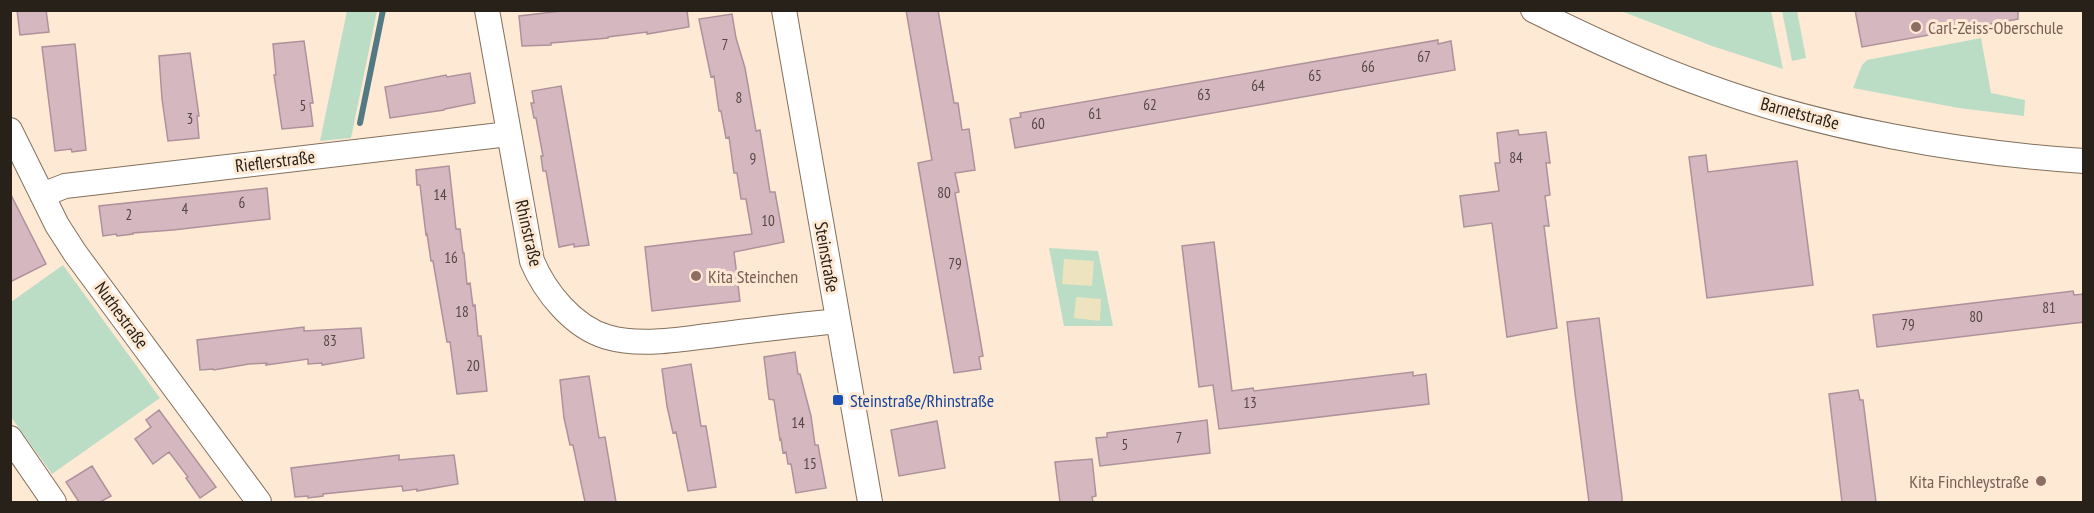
<svg xmlns="http://www.w3.org/2000/svg" width="2094" height="513" font-family="'PT Sans Narrow',sans-serif">
	<style>
		.green { fill: #bbddc6 }
		.sand { fill: #ede3be }
		.lines { fill: none; stroke-linecap: round; stroke-linejoin: round }
		.stream { stroke: #537a83; stroke-width: 6 }
		.building { fill: #d5b7c0; stroke: #ae919a; stroke-width: 1.5 }
		.minor-casing { stroke: #83705d; stroke-width: 26 }
		.minor { stroke: #fff; stroke-width: 24 }
		.education-dot { fill: #8d6e63; stroke: #fee9d4; stroke-width: 2 }
		.transit-dot { fill: #1a4fb4; stroke: #fee9d4; stroke-width: 2 }
		.labels { text-anchor: middle; dominant-baseline: central; stroke-width: 6; stroke-linejoin: round; paint-order: stroke }
		.number-label { font-size: 15px; fill: #534643 }
		.education-label { font-size: 18px; fill: #785e54; stroke: #fee9d4; text-anchor: start }
		.street-label { font-size: 18px; fill: #282119; stroke: #fee9d4 }
		.transit-label { font-size: 18px; fill: #164399; stroke: #fee9d4; text-anchor: start }
	</style>
	<rect width="100%" height="100%" fill="#fee9d4"/>
	<path class="green" d="M347,11h30l-26,127 -31,3z
		M1621,11h150l12,58 -71,-23z
		M1782,11h15l9,47 -14,3z
		M1981,38l10,55 34,7 -1,16 -65,-8 -106,-20 9,-23 5,-5z
		M1049,248l49,3 15,75h-49z
		M63,265l97,133 -108,76 -41,-57v-115z"/>
	<path class="sand" d="M1064,259l30,2 -2,25 -30,-2z
		M1076,297l25,2 -1,22 -26,-3z"/>
	<g class="lines">
		<path class="stream" d="M360,123l23,-113"/>
	</g>
	<path class="building" d="M17,10h29l3,22 -29,3z
		M570,10h117l2,17 -42,7v-2l-39,5v1l-57,5v2l-29,1 -3,-30z
		M906,10h32l16,93h4l4,27 7,-1 6,41 -20,3 4,19 -4,1 28,163 -4,1 2,12 -27,4 -36,-210 14,-3z
		M1855,10h163v9l-156,28z
		M732,14l4,24 9,30 11,63 4,-1 10,62h5l9,50 -50,10 6,49 -88,10 -7,-64 107,-13 -6,-35h-5l-4,-26h-3l-5,-36 -3,1 -5,-27h-2l-5,-35 -3,1 -12,-58z
		M1438,40v4l13,-3 4,29 -440,78 -5,-29 11,-2 -1,-4z
		M304,41l9,62h-3l3,23 -31,3 -8,-54h2l-3,-31z
		M75,44l11,106 -14,2 -1,-3 -16,2 -13,-104z
		M190,53l9,63h-2l2,22 -31,3 -6,-42 -3,-43z
		M470,73l5,30 -30,6 -1,1 -54,8 -5,-31 61,-12 1,2z
		M561,86l28,159 -15,2v-3l-15,3 -13,-76h-3l-2,-15h2l-7,-38h-2l-3,-15h3l-2,-12z
		M1518,130l1,5 27,-3 4,31h-4l4,32 -5,1 4,30h-5l13,102 -50,9 -15,-114 -28,4 -4,-31 39,-5 -4,-28h5l-3,-30z
		M1706,155l2,17 89,-11 16,124 -106,13 -18,-141z
		M449,166l7,63h4l3,24h1l3,31 3,-1 3,23 2,-1 3,31h3l6,55 -30,3 -7,-52h-3l-14,-81h-2l-4,-27 -1,1 -6,-50h-3l-1,-15z
		M267,188l3,31 -97,11 -40,3v1l-16,2 -1,-2 -13,2 -4,-30z
		M10,193l36,71 -36,18z
		M1214,242l18,149 21,-3 1,3 159,-19v4l13,-2 3,30 -210,25 -6,-44 -14,2 -17,-141z
		M2073,291l1,4 10,-1v28l-207,25 -4,-32z
		M1599,318l23,179v5h-33l-14,-109 -8,-71z
		M304,327v4l57,-3 3,30 -42,7v-2l-14,1v-5l-42,6 1,-2 -18,1 -35,6 -1,-1 -13,1 -3,-30z
		M795,352l3,22h2l11,42 4,29h3l8,43 -30,5 -5,-29h-3l-2,-12 -3,1 -2,-14 -1,1 -6,-40 -5,-1 -5,-42z
		M691,364l10,62h5l10,61 -28,4 -12,-59 -3,1 -6,-27 -5,-37z
		M589,376l10,62 6,-1 11,65h-31l-12,-57h-3l-6,-27 -4,-38z
		M1858,390l2,10h3l13,102h-34l-13,-108z
		M159,410l57,77 -16,11 -14,-20 2,-1 -19,-25 -16,12 -18,-25 16,-12 -5,-7z
		M1207,420l3,33 -110,13 -4,-28 11,-1v-4z
		M937,421l8,47 -46,8 -8,-46z
		M399,455v5l55,-5 4,29 -41,7v-2l-14,2 -1,-5 -79,8v2l-15,2v-2l-13,1 -4,-29z
		M1092,459l4,37 -4,1 1,5h-33l-5,-40z
		M92,466l19,30 -11,6h-21l-13,-20z"/>
	<g class="lines">
		<g class="minor-casing">
			<path id="minor" d="M487,10l45,251c13,31 41,66 75,76 35,10 73,2 109,-2 40,-5 81,-10 122,-14
				M784,10l86,492
				M1533,10c56,28 112,54 171,75 117,43 255,68 380,76
				M10,130l47,95 18,28 184,249
				M42,195l23,-9 444,-52
				M10,438l44,64"/>
		</g>
		<use href="#minor" class="minor"/>
	</g>
	<g class="education-dot">
		<circle cx="1916" cy="27" r="6"/>
		<circle cx="696" cy="276" r="6"/>
		<circle cx="2041" cy="481" r="6"/>
	</g>
	<rect class="transit-dot" x="832" y="394" width="12" height="12" rx="3"/>
	<g class="labels">
		<g class="number-label">
			<text x="725" y="44">7</text>
			<text x="1424" y="56">67</text>
			<text x="1368" y="66">66</text>
			<text x="1315" y="75">65</text>
			<text x="1258" y="85">64</text>
			<text x="1204" y="94">63</text>
			<text x="739" y="97">8</text>
			<text x="1150" y="104">62</text>
			<text x="303" y="105">5</text>
			<text x="1095" y="113">61</text>
			<text x="190" y="118">3</text>
			<text x="1038" y="123">60</text>
			<text x="1516" y="157">84</text>
			<text x="753" y="158">9</text>
			<text x="944" y="192">80</text>
			<text x="440" y="194">14</text>
			<text x="242" y="202">6</text>
			<text x="185" y="208">4</text>
			<text x="129" y="214">2</text>
			<text x="768" y="220">10</text>
			<text x="451" y="257">16</text>
			<text x="955" y="263">79</text>
			<text x="2049" y="307">81</text>
			<text x="462" y="311">18</text>
			<text x="1976" y="316">80</text>
			<text x="1908" y="324">79</text>
			<text x="330" y="340">83</text>
			<text x="473" y="365">20</text>
			<text x="1250" y="402">13</text>
			<text x="798" y="422">14</text>
			<text x="1179" y="437">7</text>
			<text x="1125" y="444">5</text>
			<text x="810" y="463">15</text>
		</g>
		<g class="education-label">
			<text x="1928" y="27">Carl-Zeiss-Oberschule</text>
			<text x="708" y="276">Kita Steinchen</text>
			<text x="2029" y="481" text-anchor="end">Kita Finchleystraße</text>
		</g>
		<g class="street-label">
			<text transform="translate(1800 113) rotate(15)">Barnetstraße</text>
			<text transform="translate(275 161) rotate(-7)">Rieflerstraße</text>
			<text transform="translate(529 233) rotate(77)">Rhinstraße</text>
			<text transform="translate(827 257) rotate(80)">Steinstraße</text>
			<text transform="translate(122 315) rotate(54)">Nuthestraße</text>
		</g>
		<g class="transit-label">
			<text x="850" y="400">Steinstraße/Rhinstraße</text>
		</g>
	</g>
	<rect width="2094" height="513" fill="none" stroke="#282119" stroke-width="24"/>
</svg>
